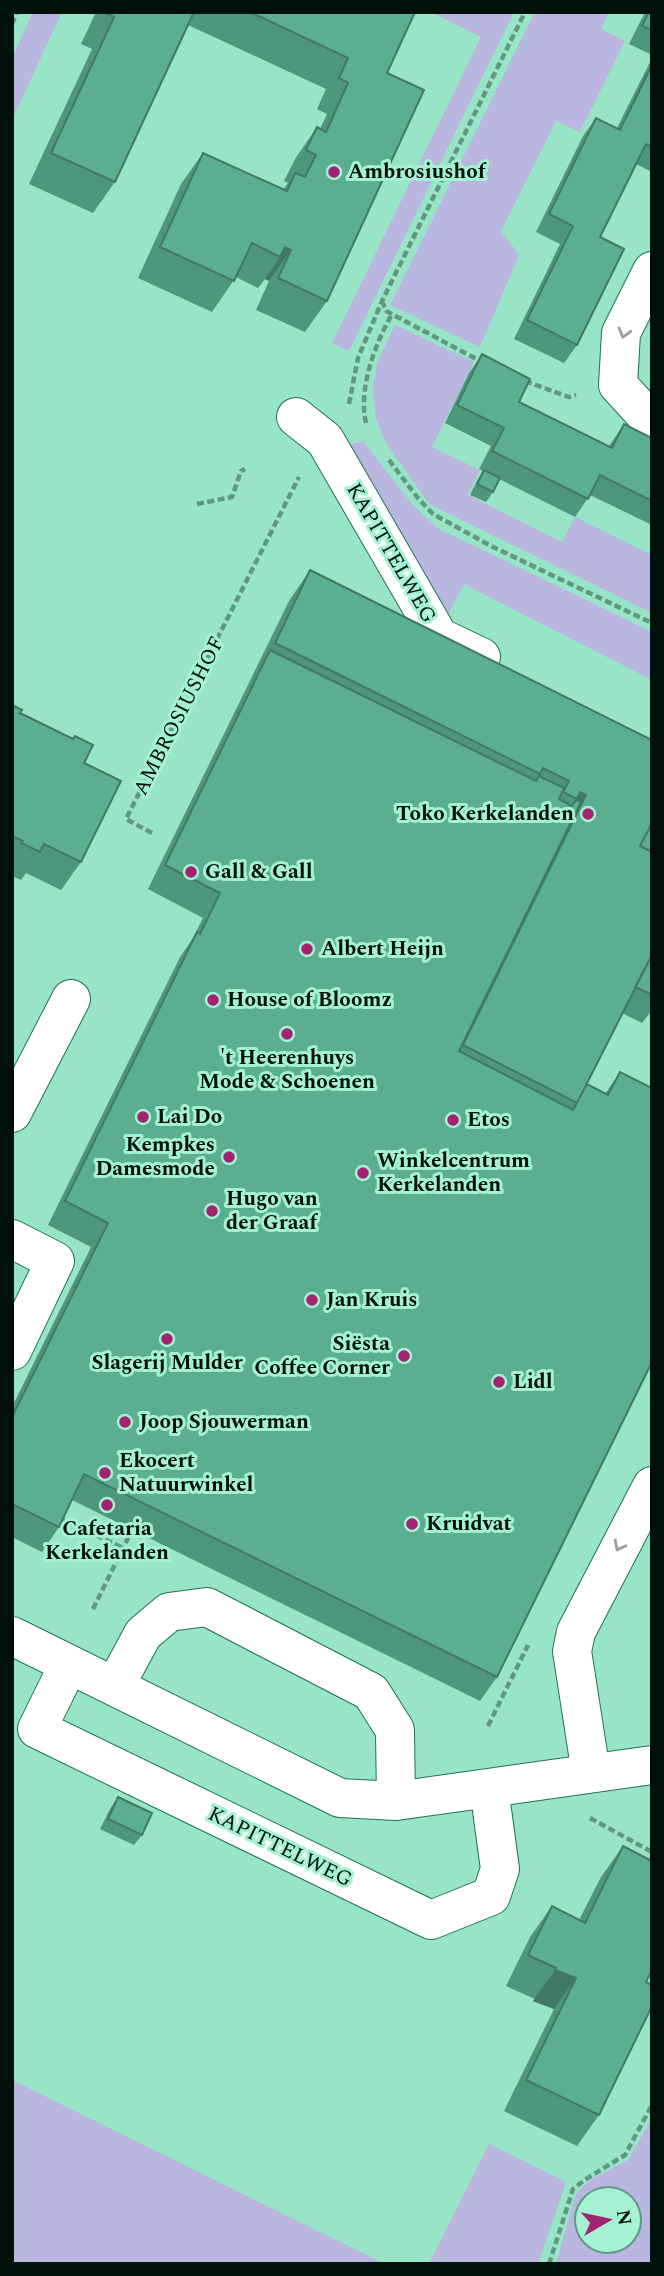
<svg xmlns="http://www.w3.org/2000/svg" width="664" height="2276" font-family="Spectral,serif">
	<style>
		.green { fill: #b9b6e0; fill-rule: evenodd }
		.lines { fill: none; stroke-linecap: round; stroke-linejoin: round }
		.minor-casing { stroke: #217158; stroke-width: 40 }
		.path { stroke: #609781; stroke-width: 4.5; stroke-dasharray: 7 3.5; stroke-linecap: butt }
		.minor { stroke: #fff; stroke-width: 38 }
		.wall { fill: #4e967c }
		.shaded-wall { fill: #407a65 }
		.building { fill: #5bae90; stroke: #407a65; stroke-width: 2 }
		.oneway { stroke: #99a09d }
		.poi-dot { fill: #a32272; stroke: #a4f1d3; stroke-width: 2.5 }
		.labels { text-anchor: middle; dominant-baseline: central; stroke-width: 6; stroke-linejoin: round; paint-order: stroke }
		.poi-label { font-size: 21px; font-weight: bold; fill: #001109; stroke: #a4f1d3; text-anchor: start }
		.street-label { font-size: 21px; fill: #001109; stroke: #a4f1d3 }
	</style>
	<rect width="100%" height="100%" fill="#97e4c6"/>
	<path class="green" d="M33,12h29l-50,108v-62z
		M431,12h83l-165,339 -17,-8 149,-306z
		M535,12h74l-8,17 24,12 -45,91 -24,-11 -55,110 18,24 -39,92 -90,-42z
		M395,325l79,37 -42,85 48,23 -12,25 94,47 13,-25 77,38v58l-223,-109 -44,-63 -9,-22 -3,-30 4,-26z
		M363,441l49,63 27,25 213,103v48l-188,-96 -18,35 -100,-173z
		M12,2080l373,184h-373z
		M652,2118v146h-96l20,-71 15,-14 37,-19zM587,2199h42v42h-42z
		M489,2144l77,38 -28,82h-109z"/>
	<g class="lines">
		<g class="minor-casing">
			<path id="minor" d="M652,271l-31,62 -3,52 34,37
				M296,417l29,23 114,197 42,20
				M12,1113l59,-114
				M12,1239l43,22 -43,90
				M12,1636l328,162 56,3 256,-36
				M69,1664l-32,65 394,191 60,-24 9,-27 -11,-81
				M115,1686l28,-52 26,-22 38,-5 164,85 24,38 1,71
				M591,1773l-19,-122 4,-19 76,-146"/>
		</g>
		<path class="path" d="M12,24l5,-12
			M382,301l4,10 96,51
			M525,381l44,16 7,-2
			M349,404l9,-46 24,-57 143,-289
			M366,423c-8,-34 9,-79 26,-109
			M389,460l28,37 16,17 60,33 159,76
			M197,504l35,-7 9,-26 4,-2
			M152,833l-26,-14 173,-342
			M58,1517l65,31
			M93,1609l39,-79
			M488,1726l40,-81
			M590,1818l62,34
			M549,2264l24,-75 13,-10 39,-24 27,-50"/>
		<use href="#minor" class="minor"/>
	</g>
	<path class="wall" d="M96,12h319l-28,61 -60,228 -22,31 -49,-22 13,-29 -4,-2 -7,9 -22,-11 -24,35 -74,-34 43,-94 22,-31 80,37 5,-7 -4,-2 11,-22 22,-32 3,2 7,-15 -10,-5 9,-20 -138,-64 -73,157 -22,31 -64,-29 63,-135 -11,-5z
		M645,12h7v43l-23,-11z
		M652,58v114l-16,-8 -36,73 -23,108 -13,18 -50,-24 46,-95 -24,-12 47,-96 13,-18 21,10z
		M482,354l37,48 90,44 15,-22 28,14v87l-62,-30 -15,22 -76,-38 -6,13 -7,10 -16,-7 7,-14 6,-10 -4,-2 12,-23 -46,-23 24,-50z
		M310,570l342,170v270l-10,13 -20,-10 -35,71 18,10 15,-22 -123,605 -17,24 -408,-201 -13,27 -17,25 -30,-15v-130l79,-160 -43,-22 132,-268 13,-19 10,-20 -55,-29 141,-288z
		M12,705l8,8 64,50 -3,99 -20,28 -35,-17 -5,7 -9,-4z
		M118,1797l24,38 -8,10 -34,-16 11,-22z
		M623,1846l23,136 -47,133 -22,31 -73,-35 50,-102 -21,-8 2,-2 -29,-13 24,-49 22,-31 27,14 22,-43z"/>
	<path class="shaded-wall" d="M285,247l6,3 -22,31 -4,-2 15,-22z
		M580,792l6,3 -22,31 -5,-2 18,-25z
		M555,1970l21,8 -22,31 -21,-8z"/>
	<path class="building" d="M194,12l-79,170 -64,-29 63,-136 -11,-5z
		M250,12h165l-28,61 37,17 -97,211 -49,-23 13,-28 -6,-3 -5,10 -28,-14 -18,38 -74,-34 43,-94 84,38 8,-18 10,4 11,-22 -10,-5 11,-23 9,5 22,-49 -9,-5 9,-20z
		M649,12h3v18l-10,-4z
		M652,65v82l-6,-3 -46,93 24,12 -47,96 -50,-25 46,-94 -24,-12 47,-96 24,12z
		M482,354l48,25 -11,23 93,46 12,-24 28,14v63l-52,-26 -12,24 -96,-48 12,-23 -47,-23z
		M484,470l16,8 -7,14 -16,-8z
		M310,570l342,170v83l-12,23 12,6v103l-75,148 -114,-58 123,-250 -6,-3 -3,7 -14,-7 6,-11 -26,-13 -3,6 -265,-131z
		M270,650l266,131 3,-5 25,12 -5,11 13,7 4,-6 5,2 -122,249 114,59 14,-26 21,11 12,-23 32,16v274l-155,315 -413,-203 -25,53 -47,-23v-87l96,-194 -43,-22 132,-269 3,2 20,-41 -55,-28z
		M12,705l10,5 -2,3 53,26 2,-3 18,9 -9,18 37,18 -40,81 -37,-18 -4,8 -19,-9 2,-2 -11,-5z
		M652,823v29l-12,-6z
		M652,955v40l-17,-8z
		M118,1797l34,16 -10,22 -34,-16z
		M623,1846l29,15v109l-6,12 6,3v21l-53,109 -73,-35 50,-102 -21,-8 1,-2 -28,-13 24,-49 33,17z"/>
	<defs><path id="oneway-chevron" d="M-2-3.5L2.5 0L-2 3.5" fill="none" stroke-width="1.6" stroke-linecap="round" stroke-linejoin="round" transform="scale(1.75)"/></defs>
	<g class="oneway">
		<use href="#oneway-chevron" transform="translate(624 333) rotate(106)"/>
		<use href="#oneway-chevron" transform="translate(619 1546) rotate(118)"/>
	</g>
	<g class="poi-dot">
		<circle cx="334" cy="172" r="7"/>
		<circle cx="588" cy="814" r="7"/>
		<circle cx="191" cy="872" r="7"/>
		<circle cx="307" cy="949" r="7"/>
		<circle cx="213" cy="1000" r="7"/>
		<circle cx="287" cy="1034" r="7"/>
		<circle cx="143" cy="1117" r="7"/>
		<circle cx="453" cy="1120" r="7"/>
		<circle cx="229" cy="1157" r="7"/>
		<circle cx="363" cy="1173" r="7"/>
		<circle cx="212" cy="1211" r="7"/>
		<circle cx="312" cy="1300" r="7"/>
		<circle cx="167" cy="1339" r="7"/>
		<circle cx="404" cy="1356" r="7"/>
		<circle cx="499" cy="1382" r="7"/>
		<circle cx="125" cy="1422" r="7"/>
		<circle cx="105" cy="1473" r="7"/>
		<circle cx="107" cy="1505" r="7"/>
		<circle cx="412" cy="1524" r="7"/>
	</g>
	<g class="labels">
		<g class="poi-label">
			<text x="348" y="172">Ambrosiushof</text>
			<text x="574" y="814" text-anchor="end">Toko Kerkelanden</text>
			<text x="205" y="872">Gall &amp; Gall</text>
			<text x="321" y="949">Albert Heijn</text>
			<text x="227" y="1000">House of Bloomz</text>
			<text x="287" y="1058" text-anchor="middle">'t Heerenhuys<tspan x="287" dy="24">Mode &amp; Schoenen</tspan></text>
			<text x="157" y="1117">Lai Do</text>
			<text x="467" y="1120">Etos</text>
			<text x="215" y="1145" text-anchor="end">Kempkes<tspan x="215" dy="24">Damesmode</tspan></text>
			<text x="377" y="1161">Winkelcentrum<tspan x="377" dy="24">Kerkelanden</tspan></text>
			<text x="226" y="1199">Hugo van<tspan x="226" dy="24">der Graaf</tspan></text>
			<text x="326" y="1300">Jan Kruis</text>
			<text x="390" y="1344" text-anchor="end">Siësta<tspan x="390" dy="24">Coffee Corner</tspan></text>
			<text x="167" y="1363" text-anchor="middle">Slagerij Mulder</text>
			<text x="513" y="1382">Lidl</text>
			<text x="139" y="1422">Joop Sjouwerman</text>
			<text x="119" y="1461">Ekocert<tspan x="119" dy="24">Natuurwinkel</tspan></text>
			<text x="426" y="1524">Kruidvat</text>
			<text x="107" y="1529" text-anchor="middle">Cafetaria<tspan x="107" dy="24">Kerkelanden</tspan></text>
		</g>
		<g class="street-label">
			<text transform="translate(391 553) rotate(60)">KAPITTELWEG</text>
			<text transform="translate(179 716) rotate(-63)">AMBROSIUSHOF</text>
			<text transform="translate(280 1847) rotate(26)">KAPITTELWEG</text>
		</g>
	</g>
	<rect width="664" height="2276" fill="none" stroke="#001109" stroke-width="28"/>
	<g transform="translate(608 2220) rotate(81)"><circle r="33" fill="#a4f1d3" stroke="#629782" stroke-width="2"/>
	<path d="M0-5L12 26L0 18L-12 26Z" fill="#a32272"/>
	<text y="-10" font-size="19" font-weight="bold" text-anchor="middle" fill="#001109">N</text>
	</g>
</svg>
